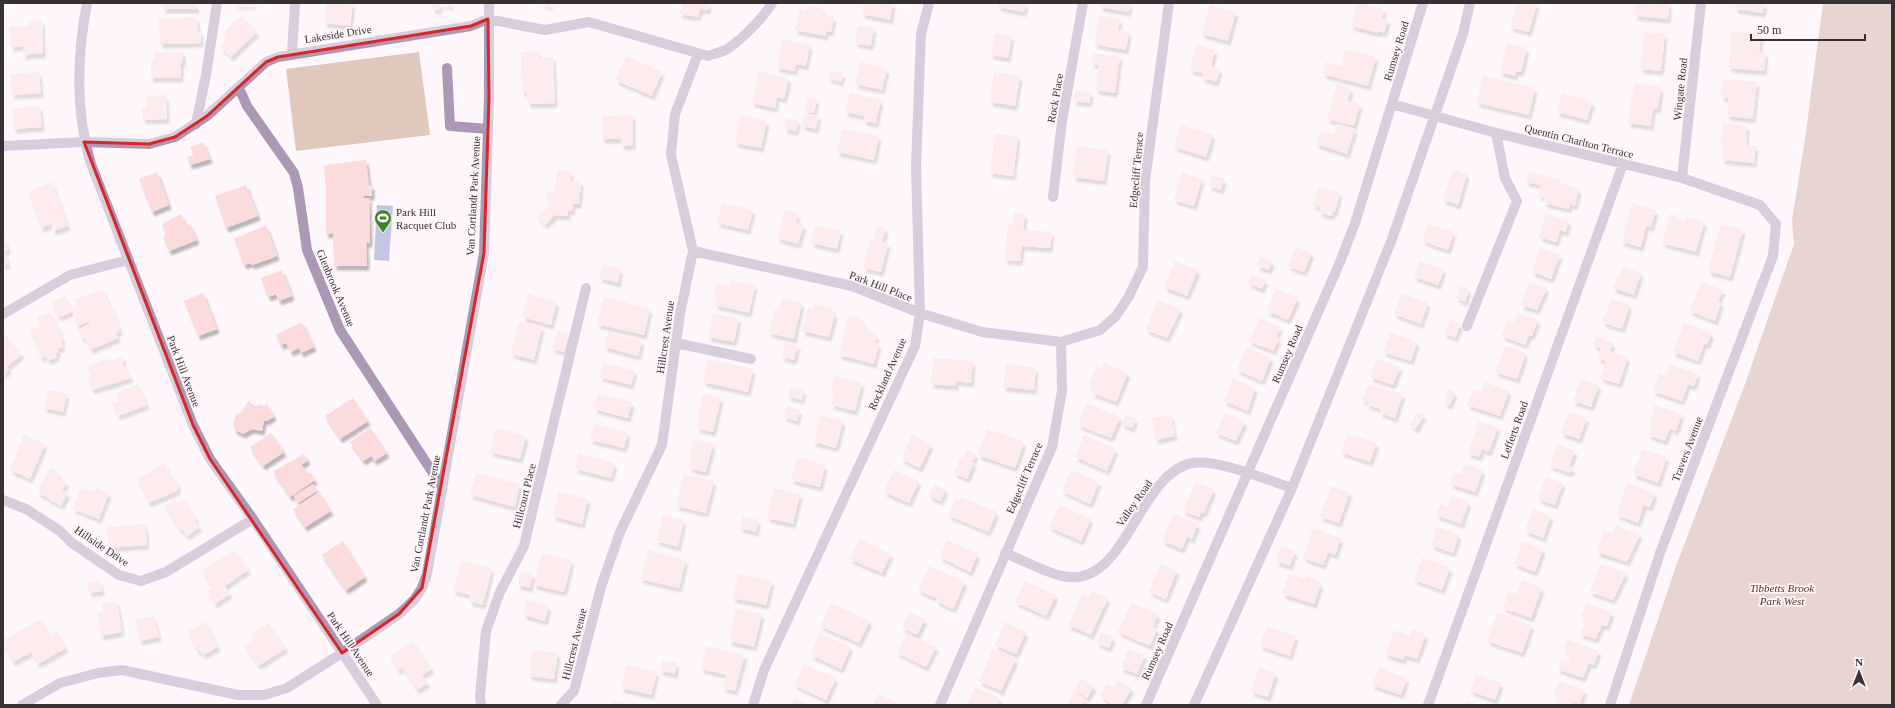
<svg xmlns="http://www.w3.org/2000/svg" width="1895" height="708" font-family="Georgia,serif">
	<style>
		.green { fill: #e0c8bc }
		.forest { fill: #ccac9d }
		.water { fill: #c5c5e4 }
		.building { fill: #fbdbdc; filter: url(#shadow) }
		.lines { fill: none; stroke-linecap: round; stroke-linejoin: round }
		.minor { stroke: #ac98b5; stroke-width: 10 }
		.marked { fill: none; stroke: #d62828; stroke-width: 3; stroke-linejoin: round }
		.labels { text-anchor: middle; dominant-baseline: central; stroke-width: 3.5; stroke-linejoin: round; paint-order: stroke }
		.street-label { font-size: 11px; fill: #383134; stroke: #fff7fb }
		.poi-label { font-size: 11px; fill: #383134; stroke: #fff7fb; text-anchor: start }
		.park-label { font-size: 11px; font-style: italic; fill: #5d3119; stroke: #fff7fb }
	</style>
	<defs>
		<filter id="shadow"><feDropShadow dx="2.5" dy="4.5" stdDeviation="1" flood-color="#0004"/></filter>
	</defs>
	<rect width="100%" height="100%" fill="#fff7fb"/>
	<path class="green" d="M419,52l11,83 -134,16 -10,-82z"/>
	<path class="forest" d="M1823,3h69v702h-263l47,-139 69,-182 49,-140 -2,-24 13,-81z"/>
	<path class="water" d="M377,205l16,1 -4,55 -15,-1z"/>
	<path class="building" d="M163,3h33v6h-33z
		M236,3h18v2h-18z
		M327,3h26l-3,23 -26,-3z
		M433,3h18v3l-11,-2 -1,6 -7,-1z
		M537,3h13v3z
		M682,3h27l-1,7 -8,-1 -2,8 -18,-3z
		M864,3h29l-3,17 -28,-6z
		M999,3h27l-2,9 -26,-5z
		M1101,3h29l-1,9 -29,-5z
		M1357,3l27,6 -2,9 6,2 -4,13 -6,-2v2l-27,-7z
		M1517,3h20l-8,29 -19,-5z
		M1636,3h33l-1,16 -33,-3z
		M1736,3h29l-2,10 -28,-4z
		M808,5l16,4 -2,5 12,3 -3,15 -5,-1 -1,5 -30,-6 5,-21 6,2z
		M1210,5l26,7 -8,29 -26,-7z
		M1100,15l20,4 -2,11 11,2 -3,18 -32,-6z
		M241,16l16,16 -26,25 -11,-10 6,-6 -1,-2 2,-2 -4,-4z
		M197,17l1,15h3v11l-41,1 -1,-25z
		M42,20l1,31 -1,3h-12l-6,2 -1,-10 -12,1 -2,-20 20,-1v-5z
		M858,26l16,2 -3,18 -16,-3z
		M1731,31l30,4 -2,17 7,1 -2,18 -35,-3z
		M1644,32l21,2 -4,37 -21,-2z
		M995,33l17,3 -4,22 -17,-3z
		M782,39l28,6 -4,21 -10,-2 -2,7 -17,-3z
		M1507,43l20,5 -6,24 -5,-1 -1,5 -15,-4z
		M1196,45l19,5 -4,16 9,3 -4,13 -14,-4 1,-5 -13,-3z
		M1345,49l31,8 -8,29 -45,-12 3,-12 15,4z
		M539,51v7l14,-1 2,46 -27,1 -1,-12h-5l-1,-40z
		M183,52v10h-2v16h-30v-17h3v-8z
		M1093,53l27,3 -5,37 -19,-3 3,-25 -7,-1z
		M626,56l36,16 -10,24 -37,-16z
		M861,62l26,7 -5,21 -27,-6z
		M759,71l30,7 -5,21 -7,-2 -2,11 -23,-5z
		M830,71l13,2 -2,9 -12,-3z
		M39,72l2,21 -29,2 -1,-21z
		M994,72l26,4 -5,30 -25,-4z
		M1483,76l52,12 -6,27 -52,-12z
		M1723,79l34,3 -4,37 -26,-3 2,-18 -8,-1z
		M1634,83l27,4 -3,22 -5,-1 -2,18 -23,-3z
		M1337,84l14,4 -3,13 12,3 -6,22 -27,-7z
		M1075,91l16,1 -2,11 -15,-2z
		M850,93l31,7 -5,23 -12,-2v-5l-19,-4z
		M1562,93l30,9 -5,18 -30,-8z
		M166,95l1,24 -24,1 -1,-12h5l-1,-12z
		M808,97l9,2 -3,14 -9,-2z
		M40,106l2,21 -28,2 -2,-20z
		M805,113l14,3 -3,13 -14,-3z
		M633,115v30l-11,1 -1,-7h-19v-23z
		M741,115l26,6 -6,27 -26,-5z
		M787,118l11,2 -2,11 -12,-2z
		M1723,123l24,3 -1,19 10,1 -2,17 -32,-3 2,-17 -3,-1z
		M1338,124l17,5 -8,25 -31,-10 4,-13 14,4z
		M1181,125l32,10 -7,22 -32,-10z
		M842,129l37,7 -5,24 -37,-8z
		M995,134l23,2 -5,40 -23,-3z
		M203,142l7,17 -20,6 -3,-8 7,-2 -4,-8z
		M1077,146l31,4 -4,31 -31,-4z
		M366,160l3,25h3v11h-8v2h5l1,45h-4l1,23h-33l-1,-33 -7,1v-45l-2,-24z
		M1453,169l14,5 -9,31 -15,-5z
		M557,170l14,1v10h10l-2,23h-6l-1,7h-4v5l-13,-1 -10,10 -8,-9 14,-11 -3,-2 -2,-7 4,-5h5z
		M1528,171l32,9v3l19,6 -4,17 -5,-2 -1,5 -25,-6 1,-5 -7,-2 3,-11 -15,-3z
		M157,172l12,33 -17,7 -13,-33z
		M1182,172l20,7 -8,27 -20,-6z
		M1212,175l12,4 -3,11 -12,-4z
		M52,182l16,44 -15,5 -2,-7 -10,4 -13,-36z
		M246,185l12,31 -32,12 -11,-32z
		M1318,187l22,6 -5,19 -2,-1 -1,5 -13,-3 1,-6 -7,-1z
		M722,203l31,7 -5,20 -31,-7z
		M1632,203l24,7 -5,17 -5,-1 -5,21 -19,-5z
		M785,210l13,4 -2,9 8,2 -6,19 -21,-6z
		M1014,213l11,1 -2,16 29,2 -2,16 -28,-2 -2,15 -15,-1 3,-36h5z
		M181,214l5,12 4,-2 7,16 -28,11 -6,-14 3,-1 -4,-12z
		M1546,214l23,7 -3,11 -6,-2 -4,12 -17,-5z
		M1670,214l8,2 -1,3 8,2 2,-4 17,5 -8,30 -34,-9z
		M1428,224l26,8 -6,18 -26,-9z
		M1721,224l22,6 -13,47 -22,-6z
		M266,225l11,31 -25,9 -1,-2 -7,2 -10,-26z
		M815,225l26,6 -4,18 -26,-6z
		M877,226l9,2 -4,14 6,1 -7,29 -18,-4 7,-29 4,1z
		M3,235l5,15 -4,1 4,13 -5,1z
		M1296,247l16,6 -8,19 -16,-6z
		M1540,248l20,7 -9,24 -19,-7z
		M1260,257l12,4 -3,9 -12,-4z
		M1175,261l23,9 -11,26 -23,-9z
		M1419,261l25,8 -6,16 -24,-8z
		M603,264l18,5 -3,14 -19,-5z
		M1623,267l18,6 -7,22 -21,-7 5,-13 2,1z
		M282,270l10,26 -13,5 -3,-7 -8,3 -7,-19z
		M1252,274l14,6 -4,9 -14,-6z
		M731,280l24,5 -6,28 -34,-8 2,-9h-3l2,-13 13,3z
		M1529,282l18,6 -10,22 -16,-5z
		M1701,282l22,8 -5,12 3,1 -6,18 -25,-10z
		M1460,286l9,3 -4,13 -9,-4z
		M103,289l6,18 2,-1 9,24 -4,4 2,4 -28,12 -5,-12 -3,1 -3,-9 11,-7 -1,-2 -12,5 -4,-11 3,-1 -3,-6 4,-2 -3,-6z
		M1276,289l22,9 -10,22 -21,-9z
		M203,293l14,36 -19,7 -14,-35z
		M1401,293l27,10 -7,21 -27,-10z
		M528,294l29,8 -6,23 -29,-8z
		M65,296l7,16 -14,5 -7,-15z
		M604,297l46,12 -6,26 -47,-11z
		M782,298l20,5 -8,36 -25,-6 5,-23 5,1z
		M1612,299l18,6 -8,24 -20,-7z
		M1158,300l23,9 -14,29 -21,-8z
		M814,304l19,5 -1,4 3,1 -6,23 -27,-6 6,-23 5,1z
		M47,313l5,2 3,5 -2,1 4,3 6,16 -2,1 2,6 -6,2 2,3 -3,1 1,4 -9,4 -2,-5 -5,2 -11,-28 9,-3 -1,-9 3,-3z
		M713,313l26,5 -5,24 -26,-5z
		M1517,313l21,7 -6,16 -3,-1 -4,10 -23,-9 5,-16 6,3z
		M848,315l13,3 -1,5 6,1 -1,4 6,1 -1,4 7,2 -2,8 4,1 -5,20 -35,-9z
		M1259,318l21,9 -4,10 3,1 -6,13 -24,-10z
		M1450,319l11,5 -6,14 -11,-5z
		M302,322l12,25 -13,6 -2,-5 -8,4 -5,-9 -5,2 -5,-10z
		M519,322l23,5 -8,33 -23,-6z
		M1684,323l28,10 -5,12 -3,-1 -6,17 -25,-9z
		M557,331l12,3 -5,18 -12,-3z
		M608,332l34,9 -4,15 -34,-9z
		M1390,333l27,9 -6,19 -28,-9z
		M4,334l18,20 -15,13 2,2 -6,6v-39z
		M1596,337l17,6 -3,8 18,6 -9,27 -19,-6 6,-17 -8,-3 3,-10 -8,-3z
		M785,342l13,3 -4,15 -12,-3z
		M1505,345l21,8 -9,26 -22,-7z
		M1247,347l24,11 -9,23 -25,-11z
		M123,356l1,5 -2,1 4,11h3l2,5 -39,12 -4,-10 4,-1 -5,-12 22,-9 2,3z
		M933,358l40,3 -2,22 -15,-2v5l-25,-2z
		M708,359l45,10 -5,23 -45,-10z
		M1376,359l24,8 -7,18 -23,-8z
		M604,363l31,8 -4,14 -31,-8z
		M1104,363l24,10 -12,29 -24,-9 2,-6 -5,-2 7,-18 6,2z
		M1006,364l30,4 -2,22 -31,-3z
		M1670,364l28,10 -4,12 -6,-2 -6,17 -29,-10 6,-18 7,3z
		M834,376l28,7 -7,28 -24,-6 4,-15 -4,-2z
		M1233,378l22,10 -7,23 -24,-10z
		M1581,379l18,6 -8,22 -18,-6z
		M1485,382l24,9 -9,25 -33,-11 6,-16 8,3z
		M138,384l9,21 -29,11 -6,-12 7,-3 -3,-8z
		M1368,384l35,10 -8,24 -15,-5 1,-4 -14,-4 1,-3 -6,-2z
		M790,387l14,4 -2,9 -14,-4z
		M1448,389l7,3 -5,13 -6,-2z
		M48,390l19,4 -4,18 -19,-4z
		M598,394l34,8 -4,16 -34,-9z
		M703,394l18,4 -8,34 -16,-4 2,-8 -2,-1z
		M353,398l15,23 -28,18 -15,-23z
		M248,401l8,5 5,-2 1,2 5,-2 7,12 -7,5 -3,-1 -2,11 -10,-2 -9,5 -8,-4 -2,-5 3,-11 6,-2z
		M1086,403l34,14 -9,21 -33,-13z
		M1655,405l27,9 -6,17 -6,-3 -5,13 -17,-6 4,-13h-1l1,-5h-1z
		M787,406l13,4 -3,11 -13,-4z
		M1418,412l6,3 -8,14 -6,-4z
		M1569,412l18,6 -8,21 -18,-6z
		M1225,413l20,9 -9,19 -20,-8z
		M821,415l22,6 -7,27 -22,-6z
		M1126,415l10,4 -4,9 -10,-4z
		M1171,415l4,21 -19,4 -4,-22z
		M1479,421l19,6 -9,25 -7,-3 -3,8 -11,-4z
		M594,424l34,9 -4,15 -34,-8z
		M370,428l17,25 -12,8 -4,-5 -8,5 -13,-19z
		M496,428l30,8 -6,23 -30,-7z
		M987,429l37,13 -9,26 -37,-13z
		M271,433l13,19 -21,14 -13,-19z
		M1348,434l29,9 -7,19 -29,-10z
		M24,435l21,9 -15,35 -20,-9z
		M912,435l19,9 -11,24 -19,-9z
		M1084,435l32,14 -9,22 -32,-14z
		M693,439l20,5 -7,28 -17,-4 2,-8h-2z
		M1558,444l17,7 -6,15 4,2 -3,5 -20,-7z
		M1642,449l25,8 -9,26 -25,-9z
		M967,450l9,4 -3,7 -10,-4z
		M578,453l37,10 -4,15 -36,-9z
		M304,454l4,6 -5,4 -3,-1 8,11 2,-2 5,8 -25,17 -17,-26z
		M797,457l28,8 -5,22 -29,-7z
		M961,457l13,6 -7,16 -13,-6z
		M165,464l7,15h3l2,3 2,4 -2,5 -29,12 -11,-25 16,-7 1,-3z
		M1465,464l18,6 -8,22 -25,-8 4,-12 7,2z
		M50,468l10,6 -2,4 9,4 -5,8 6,3 -7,13 -24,-14z
		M894,470l25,11 -10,22 -25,-11z
		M1071,470l28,12 -9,22 -28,-13z
		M476,473l44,11 -5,23 -45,-12z
		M684,474l30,7 -8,32 -30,-7z
		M1546,477l17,6 -8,22 -17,-6z
		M1195,482l19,7 -10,24 -3,-1 -2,5 -16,-6z
		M1627,483l28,10 -5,14 -6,-2 -6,18 -21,-8z
		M313,484l5,6 -20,13 -4,-7z
		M935,484l11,5 -6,12 -11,-5z
		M1331,486l19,6 -11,31 -19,-6z
		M81,488l13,4 2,-4 13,5 -10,26 -26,-10z
		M774,488l26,6 -7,30 -26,-6z
		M319,492l12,19 -26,16 -12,-18z
		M559,492l29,7 -6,25 -29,-8z
		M1451,496l18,6 -8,22 -25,-9 4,-11 8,3z
		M961,497l36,15 -9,20 -40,-17 7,-16 4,2z
		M174,499l3,4 6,-4 14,20 -2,2 5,6 -13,9 -5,-7 -2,1 -16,-24z
		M1059,505l32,14 -10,22 -32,-14z
		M1533,509l18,7 -8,22 -18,-7z
		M1173,514l25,10 -6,15 -5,-2 -5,12 -20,-8z
		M663,515l21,5 -6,27 -22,-6z
		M743,516l15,4 -2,12 -16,-4z
		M145,524l2,21 -38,3 -2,-21z
		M1616,526l24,8 -13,28 -30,-10 7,-22 9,3z
		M1437,527l22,8 -6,18 -22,-8z
		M1313,528l28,10 -6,17 -7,-3 -5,13 -20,-7z
		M859,539l32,15 -9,19 -32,-14z
		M947,540l31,14 -8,18 -30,-15z
		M343,541l22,36 -19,13 -24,-35z
		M1522,542l21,7 -8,23 -21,-8z
		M1281,546l14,5 -5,15 -14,-5z
		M235,550l13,20 -23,16 5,8 -15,10 -8,-13 6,-4 -11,-16z
		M648,550l38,10 -7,28 -39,-9z
		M542,553l30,8 -8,31 -30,-7z
		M1422,558l28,10 -8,22 -28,-10z
		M461,560l31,8 -9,37 -14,-4 1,-6 -17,-4z
		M1160,564l17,6 -11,29 -17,-7z
		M1600,564l26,9 -13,27 -23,-8z
		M929,566l36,16 -12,27 -17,-8 2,-2 -20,-9z
		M521,571l12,3 -3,14 -12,-3z
		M738,574l34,7 -6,24 -33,-7z
		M1289,574l16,5 1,-3 13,4 -2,3 4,1 -7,20 -32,-10z
		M1522,580l20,8 -11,30 -28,-10 6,-17 8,3z
		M100,581l2,10 -13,2 -2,-10z
		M1025,581l31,14 -10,21 -31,-14z
		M1092,591l16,7 -17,37 -23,-10 14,-31 7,4z
		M527,600l22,6 -4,15 -22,-6z
		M117,601l5,31 -21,4 -4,-23 7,-1 -2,-8z
		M831,603l39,18 -11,22 -39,-17z
		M1131,603l27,11 -5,13 4,2 -7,17 -32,-14z
		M1586,603l26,9 -5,14 -5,-1 -6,14 -16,-5 6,-15 -5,-2z
		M736,609l26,5 -8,33 -25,-6z
		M909,612l16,7 -8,16 -15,-7z
		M1497,612l35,13 -10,28 -35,-12z
		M154,616l5,21 -19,4 -5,-21z
		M41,619l9,16 7,-4 9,17 -28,16 -7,-12 -18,10 -10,-17v-5z
		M206,622l12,25 -15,8 -3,-5 -2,2 -11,-20z
		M1005,622l21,10 -10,22 -21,-9z
		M268,623l18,25 -28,18 -14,-20 10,-7 -3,-4z
		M1267,626l29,10 -6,20 -30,-10z
		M1412,629l14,5 -9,25 -12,-4 -2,5 -18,-6 9,-24 16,6z
		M1101,632l12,5 -4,11 -12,-5z
		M820,633l31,14 -10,22 -30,-14z
		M906,634l30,13 -10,20 -29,-14z
		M1567,640l32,11 -5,14 -5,-2 -6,15 -26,-9 4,-10 8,3 2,-5 -3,-1 1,-5 -5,-2z
		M413,641l19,28 -10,6 6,8 -11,7 -15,-23 -4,3 -8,-13z
		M707,646l38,9 -10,36 -12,-3 3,-13 -25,-6z
		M993,649l23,10 -15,32 -22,-10z
		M1128,649l17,6 -8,19 -16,-6z
		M532,650l26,3 -4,26 -25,-3z
		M663,660l14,3 -2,11 -15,-3z
		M804,664l32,14 -10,22 -32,-15z
		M627,665l30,7 -6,23 -30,-7z
		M1259,668l17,5 -8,24 -17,-5z
		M1379,668l28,10 -6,17 -29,-10z
		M1476,674l25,9 -6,17 -25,-9z
		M1081,678l13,8 -7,12 -13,-8z
		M1118,680l14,8 -10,17h-10l-12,-10 7,-11 6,3z
		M1559,681l26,9 -5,14 -6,-2 -1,3h-18l3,-8 -4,-2z
		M975,687l25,11 -3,7h-30z
		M1074,692l11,7 -3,6 -15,-1z
		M878,694l23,11h-28z
		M794,698l15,7h-18z
		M612,700l16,4v1h-17z
		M1466,701l11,4h-12z"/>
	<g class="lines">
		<path class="minor" d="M87,3c-10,53 -12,109 4,161l102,261 17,34 43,60 124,186
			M292,53l3,-50
			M447,68l3,58 38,3
			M239,88l8,18 47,67 4,15 9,62 33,80 102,157
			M1392,104l104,29 186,45 78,27 16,19 -3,32 -113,297 -50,152
			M196,124l10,-49 11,-72
			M3,146l81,-4 65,2 26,-7 32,-21 59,-54 12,-5 193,-31 17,-7 57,11 44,-8 119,34c5,-2 10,-3 15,-5 13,-5 42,-35 49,-48
			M1682,178l19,-175
			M1053,197l9,-76 21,-118
			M693,251l159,35 68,27 62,19 79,10 39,-12 15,-13 13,-19 15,-31 2,-86 24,-178
			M3,314l67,-39 58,-15
			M1467,326l50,-125 -12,-23 -9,-45
			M676,343l75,16
			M3,500l23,9 34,22 12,12 47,32 22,6 25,-9 87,-53
			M1005,553c18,7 39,19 57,23 64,15 75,-102 130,-113 26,-4 75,17 100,25
			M22,705l38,-22 38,-10 24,-3 116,25h26l23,-7 55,-35 57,-39 15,-14 8,-12 5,-14 57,-321 5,-155v-95
			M481,705l-1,-9 6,-65 14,-39 24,-46 62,-258
			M561,705l13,-14 27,-104 19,-55 42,-87 18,-131 13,-63 -22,-96 4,-41 23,-60
			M753,705l11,-35 151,-324 5,-33 -4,-147 5,-132 8,-31
			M940,705l112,-258 10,-56 -1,-49
			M1146,705l194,-443 15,-39 68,-220
			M1194,705l98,-217 100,-249 71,-205 7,-31
			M1428,705l195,-541"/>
	</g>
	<path d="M0 0H1895V708H0ZM488,19l1,79 -5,155 -62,335 -23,26 -57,39 -132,-194 -17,-34 -109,-283 65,2 26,-7 32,-21 59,-54 12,-5 193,-31z" fill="#fff7fb" fill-opacity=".55" fill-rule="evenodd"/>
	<path class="marked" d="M488,19l1,79 -5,155 -62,335 -23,26 -57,39 -132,-194 -17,-34 -109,-283 65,2 26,-7 32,-21 59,-54 12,-5 193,-31z"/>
	<defs>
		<g id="stadium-pin" transform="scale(0.9)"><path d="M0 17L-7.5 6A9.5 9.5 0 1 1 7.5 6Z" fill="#3c8329" stroke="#fff7fb"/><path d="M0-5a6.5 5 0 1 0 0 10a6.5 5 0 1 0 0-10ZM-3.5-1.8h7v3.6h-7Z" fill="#fff"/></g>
	</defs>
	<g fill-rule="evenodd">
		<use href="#stadium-pin" x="383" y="218"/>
	</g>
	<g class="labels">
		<g class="street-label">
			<text transform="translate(338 34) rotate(-9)">Lakeside Drive</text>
			<text transform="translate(1396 51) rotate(-73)">Rumsey Road</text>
			<text transform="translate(1680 89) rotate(-84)">Wingate Road</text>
			<text transform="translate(1055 98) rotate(-80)">Rock Place</text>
			<text transform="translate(1579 141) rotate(14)">Quentin Charlton Terrace</text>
			<text transform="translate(1136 170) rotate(-85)">Edgecliff Terrace</text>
			<text transform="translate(473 196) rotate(-87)">Van Cortlandt Park Avenue</text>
			<text transform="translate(881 286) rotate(21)">Park Hill Place</text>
			<text transform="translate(336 288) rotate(67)">Glenbrook Avenue</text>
			<text transform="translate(665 337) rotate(-82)">Hillcrest Avenue</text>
			<text transform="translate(1287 354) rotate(-67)">Rumsey Road</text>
			<text transform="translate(184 371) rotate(69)">Park Hill Avenue</text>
			<text transform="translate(887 374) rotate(-66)">Rockland Avenue</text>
			<text transform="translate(1514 430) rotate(-70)">Lefferts Road</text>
			<text transform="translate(1687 449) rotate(-69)">Travers Avenue</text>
			<text transform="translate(1024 478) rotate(-67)">Edgecliff Terrace</text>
			<text transform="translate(524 496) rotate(-76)">Hillcourt Place</text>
			<text transform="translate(1134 503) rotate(-55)">Valley Road</text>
			<text transform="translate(425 514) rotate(-79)">Van Cortlandt Park Avenue</text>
			<text transform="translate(102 546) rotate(34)">Hillside Drive</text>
			<text transform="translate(351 644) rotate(56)">Park Hill Avenue</text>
			<text transform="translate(574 644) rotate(-76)">Hillcrest Avenue</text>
			<text transform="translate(1157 651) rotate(-66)">Rumsey Road</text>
		</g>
		<g class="poi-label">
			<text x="396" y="212">Park Hill<tspan x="396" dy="13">Racquet Club</tspan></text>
		</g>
		<g class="park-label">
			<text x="1782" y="588">Tibbetts Brook<tspan x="1782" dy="13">Park West</tspan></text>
		</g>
	</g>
	<rect width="1895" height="708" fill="none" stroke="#383134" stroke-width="8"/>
	<g transform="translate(1859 672)" stroke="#fff7fb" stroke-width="3" paint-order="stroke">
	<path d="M0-3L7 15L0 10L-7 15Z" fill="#383134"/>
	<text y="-6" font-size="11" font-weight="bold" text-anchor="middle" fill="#383134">N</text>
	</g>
	<path d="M1751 34v6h114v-6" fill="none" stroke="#383134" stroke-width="2"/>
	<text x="1757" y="34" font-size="12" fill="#383134" stroke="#fff7fb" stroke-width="3" paint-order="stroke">50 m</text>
</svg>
